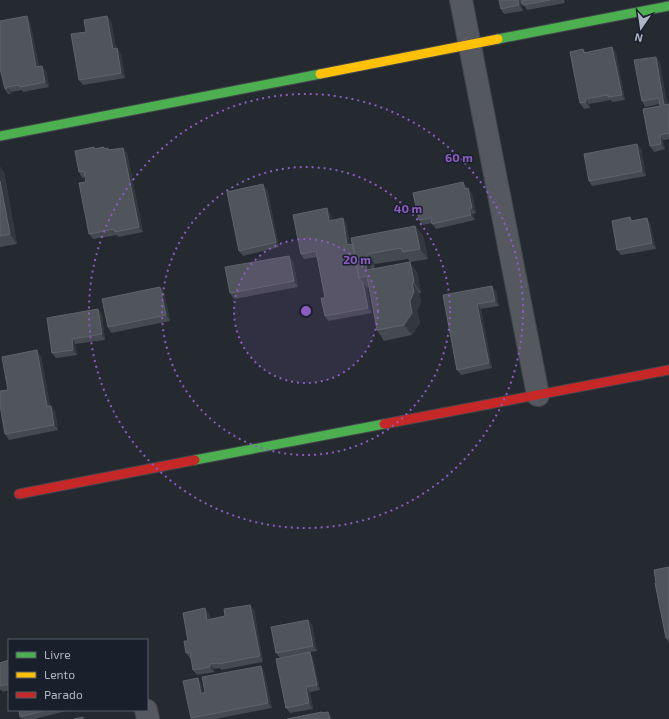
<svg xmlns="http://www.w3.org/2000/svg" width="669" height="719" font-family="'Exo 2',sans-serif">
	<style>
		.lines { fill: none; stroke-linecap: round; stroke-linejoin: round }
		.street-casing { stroke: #42464c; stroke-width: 24 }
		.fast-casing { stroke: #42464c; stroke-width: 11 }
		.slow-casing { stroke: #42464c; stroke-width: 11 }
		.jam-casing { stroke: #42464c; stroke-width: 11 }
		.street { stroke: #55585f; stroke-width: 22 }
		.fast { stroke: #4caf50; stroke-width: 9 }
		.slow { stroke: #ffc107; stroke-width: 9 }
		.jam { stroke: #c62828; stroke-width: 9 }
		.wall { fill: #454950 }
		.shaded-wall { fill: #33383e }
		.building { fill: #50555c; stroke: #5f646c }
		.ring { fill: none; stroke: #8d5cc0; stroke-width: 2; stroke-dasharray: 2 4 }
		.centre { fill: #8d5cc0; stroke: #19202b; stroke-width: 2 }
		.ring-label { font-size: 12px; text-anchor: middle; font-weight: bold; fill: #8d5cc0; stroke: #19202b; stroke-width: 3; stroke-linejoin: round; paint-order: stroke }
	</style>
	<rect width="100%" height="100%" fill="#252a31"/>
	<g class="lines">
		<g class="street-casing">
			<path id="street" d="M461,0l77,395
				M146,710l2,9"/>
		</g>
		<g class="fast-casing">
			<path id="fast" d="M498,39l171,-33
				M0,136l320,-62
				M195,460l189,-36"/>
		</g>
		<g class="slow-casing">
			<path id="slow" d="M320,74l178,-35"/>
		</g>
		<g class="jam-casing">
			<path id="jam" d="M384,424l285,-54
				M19,494l176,-34"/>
		</g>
		<use href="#street" class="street"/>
		<use href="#fast" class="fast"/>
		<use href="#slow" class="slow"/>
		<use href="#jam" class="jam"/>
	</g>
	<path class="wall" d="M499,0h65l1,3 -38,7 -4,-6h-2l2,7 -19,3 -3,-5z
		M107,16l4,5 5,27h1l4,6 4,24 -42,7 -4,-5 7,-48z
		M30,22l9,44 7,5 3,16 -26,5 -1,-2 -11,2v2h-3l-3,-5z
		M612,47l4,6 9,47 -13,2 -1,-2 -22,4 1,4 -6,1 -4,-6 3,-54 3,4z
		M660,62l7,42h2v35l-6,1 2,9 -11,3 -4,-6 10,-40v-2l-15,3 -3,-6z
		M637,144l4,5 5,27 -54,10 -3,-5z
		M94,147l1,2h10l4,1 14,-2 4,5 16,79 -25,5 -1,-2 -24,4 -4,-5 -3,-52 -1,-5 -3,1 -3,-6z
		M0,167l4,5 13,72 -17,3z
		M463,182l4,6 5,6 4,19 -3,1 2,6 -39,9 -4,-6 -9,2 -4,-5z
		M267,189l12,58 -36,9 -4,-5z
		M330,213l2,7 14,3 4,22 65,-19 8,10 5,23 -18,3 -2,-3 -33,5v5l42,3 4,21h-2l2,9 -4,9 3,12 -8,12 -28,6 -7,-11 -8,-43 -2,1 5,25 -44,8 -3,-5v-18l-8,-41 -13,2 -3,-5z
		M630,217l3,4 17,2 6,26 -35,6 -4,-5z
		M289,256l4,5 5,26 -64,12 -4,-6z
		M160,287l4,5 6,29 -59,12 -3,-6z
		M496,291l3,15 -18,3 11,59 -31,7 -4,-5 -14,-75z
		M98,309l4,6 3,25 -30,4 2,11 -21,3 -4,-5z
		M41,356l9,50 5,5 3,19 -49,10 -4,-6 3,-44z
		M669,567v76l-3,-5 -10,-55z
		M250,605l4,5 9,52 -42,8 -1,-2 -6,1v3l-17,3 -4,-5 -2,-12h-1l-4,-5 2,-12 21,-28 1,6 15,-3z
		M308,620l4,5 5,26 -7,1 3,6 7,32 -10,2 3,17 -23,4 -4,-5 20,-55 -26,5 -4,-5z
		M9,660v30l-6,2 -1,-2h-2v-27z
		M261,666l3,5 8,37 -57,11h-24v-1l10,-35 2,10z
		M19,710h51l-35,9h-13l-2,-2z"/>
	<path class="shaded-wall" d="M518,0h1l2,4 2,7 -4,-6z
		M27,16l3,6 10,50 -4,-5z
		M107,16l4,5 6,33 -4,-5z
		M612,47l4,6 9,47 -3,-5z
		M117,48l4,6 4,24 -4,-5z
		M656,57l4,5 8,48 -4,-5z
		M42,66l4,5 3,16 -4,-5z
		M7,87l4,5v2l-4,-5z
		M585,99l4,5 1,4 -4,-6z
		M660,135l3,5 2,9 -4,-5z
		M637,144l4,5 5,27 -4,-5z
		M123,148l4,5 16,79 -4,-5z
		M0,167l4,5 13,72 -7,-10 -10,-53z
		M463,182l4,5 2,7 -4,-5z
		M263,184l4,5 12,58 -3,-5z
		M468,188l4,6 4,19 -4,-5z
		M327,208l3,5 3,13 -4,-5z
		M469,208l4,6 2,6 -4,-5z
		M343,218l3,5 5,28 -4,-6z
		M647,218l3,5 6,26 -4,-6z
		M415,226l8,10 5,23 -8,-10z
		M368,254l7,10v5l-7,-11z
		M289,256l4,5 5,26 -4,-6z
		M365,259l7,10 -5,1z
		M410,262l7,10 4,21 -7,-11z
		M412,282l7,11 2,9 -4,9 3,12 -8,12 -8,-10 6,-24z
		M363,283l4,5 5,25 -4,-5z
		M492,286l4,5 3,15 -4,-5z
		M160,287l4,5 6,29 -4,-6z
		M477,304l4,5 11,59 -3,-5z
		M98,309l4,6 3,25 -3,-6z
		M72,339l3,5 2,11 -4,-5z
		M37,350l4,6 10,55 -4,-5z
		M51,406l4,5 3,19 -4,-5z
		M250,605l4,5 9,52 -3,-6z
		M205,608l4,5 2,12 -4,-5z
		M308,620l4,5 5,26 -4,-5z
		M310,652l3,6 7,32 -3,-5z
		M210,664l4,5v3l-4,-5z
		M261,666l3,5 8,37 -4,-5z
		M198,678l3,5 3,16 -3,-5z
		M306,687l4,5 3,17 -4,-6z
		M328,712l4,6v1h-2z"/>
	<path class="building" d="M499,0h19l1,5 -18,4z
		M522,0h28l-27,5z
		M27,16l9,51 6,-1 3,16 -25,5 -1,-2 -12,2v2h-2l-5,-21v-47z
		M107,16l6,33 4,-1 4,25 -42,7 -8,-46 15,-2 -2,-12z
		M612,47l10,48 -14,2v-2l-23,4 1,3 -6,1 -10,-51 13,-3 1,4z
		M656,57l8,48 5,-1v29l-9,2 1,9 -11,2 -7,-37 17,-3 -1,-8 -17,3 -8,-41z
		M637,144l5,27 -53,10 -5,-27z
		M94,147v2l10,-2v2l4,-1v2l15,-2 16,79 -24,5 -1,-3 -25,5 -10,-51 7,-1 -2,-11 -5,1 -4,-21z
		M0,181l10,53 -10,2z
		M463,182l2,7 3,-1 4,20h-3l2,7 -39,9 -1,-6 -12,2 -6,-27z
		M263,184l13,58 -37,9 -12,-59z
		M327,208l2,13 14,-3 4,27 6,-1 6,34 4,5 5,25 -43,8 -4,-18h4l-9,-47 -15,3 -8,-39z
		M630,217l1,4 16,-3 5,25 -35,7 -5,-29z
		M415,226l5,23 -17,3 -2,-4 -33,6v4l-3,1 2,11 43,-8 4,20h-2l2,10 -4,9 2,12 -8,12 -27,5 -10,-54 -8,2 -8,-40z
		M289,256l5,25 -64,12 -5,-26z
		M492,286l3,15 -18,3 12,59 -32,7 -14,-75z
		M160,287l6,28 -58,12 -6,-28z
		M98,309l4,25 -30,5 1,11 -21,3 -5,-35z
		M37,350l10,56h4l3,19 -49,9 -5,-29v-14l8,-1 -6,-33z
		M669,567v71h-3l-11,-55h1l-2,-13z
		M250,605l10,51 -42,8 -1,-1 -7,1v3l-17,3 -3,-18 -4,1 -2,-12h4l-5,-28 22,-5 2,12 18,-4 -1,-7z
		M308,620l5,26 -37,7 -5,-26z
		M310,652l7,33 -11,2 3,16 -23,5 -10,-49z
		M9,660v24l-9,2v-23z
		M261,666l7,37 -77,15 -8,-37 15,-3 3,16 4,-2 -3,-15z
		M19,710h27l-26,7z
		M322,712l1,1 5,-1 2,7h-43z
		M83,717v2h-9z"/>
	<circle cx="306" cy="311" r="72" fill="#8d5cc0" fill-opacity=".12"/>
	<g class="ring">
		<circle cx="306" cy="311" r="72"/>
		<circle cx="306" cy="311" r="144"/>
		<circle cx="306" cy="311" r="217"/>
	</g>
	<circle cx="306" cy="311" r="6" class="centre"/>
	<g class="ring-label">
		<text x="459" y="162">60 m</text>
		<text x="408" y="213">40 m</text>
		<text x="357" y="264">20 m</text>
	</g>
	<rect x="8" y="639" width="140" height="72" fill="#19202b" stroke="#555c68"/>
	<rect x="16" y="652" width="20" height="6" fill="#4caf50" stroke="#555c68"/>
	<text x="44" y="659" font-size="12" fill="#aeb6c3">Livre</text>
	<rect x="16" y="672" width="20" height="6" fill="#ffc107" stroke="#555c68"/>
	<text x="44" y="679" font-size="12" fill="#aeb6c3">Lento</text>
	<rect x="16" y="692" width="20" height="6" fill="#c62828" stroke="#555c68"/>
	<text x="44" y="699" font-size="12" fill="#aeb6c3">Parado</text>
	<g transform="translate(641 28) rotate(193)" stroke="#19202b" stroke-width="3" paint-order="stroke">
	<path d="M0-3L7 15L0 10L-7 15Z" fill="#aeb6c3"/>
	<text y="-6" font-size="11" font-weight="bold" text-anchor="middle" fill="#aeb6c3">N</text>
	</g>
</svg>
